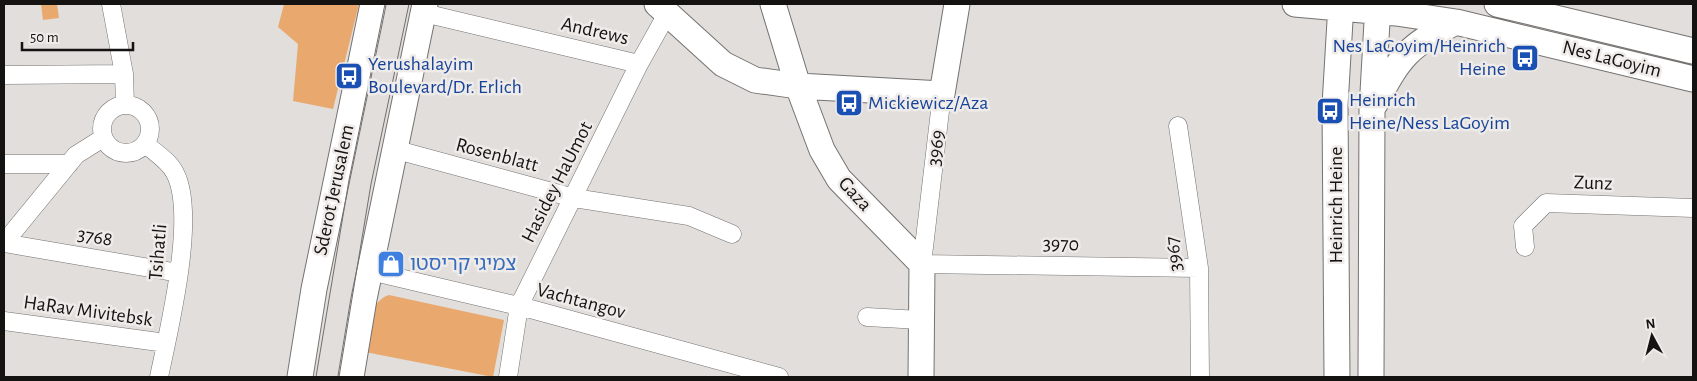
<svg xmlns="http://www.w3.org/2000/svg" width="1697" height="381" font-family="'Alegreya Sans','Noto Sans Hebrew',sans-serif">
	<style>
		.green { fill: #e9a96e }
		.lines { fill: none; stroke-linecap: round; stroke-linejoin: round }
		.street-casing { stroke: #757270; stroke-width: 19 }
		.secondary-casing { stroke: #757270; stroke-width: 27 }
		.street { stroke: #fff; stroke-width: 18 }
		.secondary { stroke: #fff; stroke-width: 25 }
		.tram { stroke: #716f6d; stroke-width: 1 }
		.labels { text-anchor: middle; dominant-baseline: central; stroke-width: 5; stroke-linejoin: round; paint-order: stroke }
		.street-label { font-size: 20px; fill: #141312; stroke: #efebe9 }
		.transit-label { font-size: 20px; fill: #164399; stroke: #efebe9; text-anchor: start }
		.shop-label { font-size: 20px; fill: #366cbe; stroke: #efebe9; text-anchor: start }
	</style>
	<rect width="100%" height="100%" fill="#e1dedb"/>
	<path class="green" d="M41,4h16l2,14 -16,2z
		M284,4h75l-26,105 -40,-8 5,-57 -20,-17z
		M389,295l115,25 -11,57 -128,-25c4,-20 2,-50 24,-57z"/>
	<g class="lines">
		<g class="street-casing">
			<path id="street" d="M111,4l13,70 1,31
				M424,13l215,51
				M4,75l120,-1
				M942,94l-20,170 277,4
				M102 129a24 24 0 1 1 48 0a24 24 0 1 1-48 0Z
				M1178,126l21,142 1,109
				M145,144c11,9 24,17 30,29 22,42 -6,156 -16,204
				M397,150l177,48 115,18 43,18
				M4,164h65
				M4,243l175,30
				M4,243l72,-88 27,-17
				M1525,247l-2,-21 23,-23 147,5
				M370,271l157,37 252,69
				M867,317l53,3
				M4,321l162,22
				M508,377l11,-71 120,-242 28,-50"/>
		</g>
		<g class="secondary-casing">
			<path id="secondary" d="M657,4l66,60 32,16 43,6 144,8 15,-90
				M773,4l25,82 24,64 17,29 83,85 -1,113
				M1295,4l101,9 60,9 237,57
				M1497,4l196,47
				M1375,104c25,-48 33,-58 81,-82
				M300,377l14,-88 59,-285
				M351,377l13,-78 61,-295
				M1337,377l-2,-272 6,-101
				M1371,377l1,-267 6,-106"/>
		</g>
		<use href="#street" class="street"/>
		<use href="#secondary" class="secondary"/>
		<path class="tram" d="M316,377l33,-197 36,-176
			M339,377l32,-193 38,-180"/>
	</g>
	<defs>
		<g id="bus-square" transform="scale(1.4375)"><rect x="-9" y="-9" width="18" height="18" rx="4" fill="#1a4fb4" stroke="#efebe9"/><path d="M-5-6H5V4H4V6H2V4H-2V6H-4V4H-5ZM-3.5-4V0h7V-4ZM-3.5 1.2v1.5H-2V1.2ZM2 1.2v1.5H3.5V1.2Z" fill="#fff"/></g>
		<g id="shop-square" transform="scale(1.4375)"><rect x="-9" y="-9" width="18" height="18" rx="4" fill="#3f7fe0" stroke="#efebe9"/><path d="M-5-2.5h2.3a2.7 3.5 0 0 1 5.4 0H5L5.5 6h-11ZM-1.5-2.5h3a1.5 2.3 0 0 0-3 0Z" fill="#fff"/></g>
	</defs>
	<g fill-rule="evenodd">
		<use href="#bus-square" x="1525" y="58"/>
		<use href="#bus-square" x="349" y="76"/>
		<use href="#bus-square" x="849" y="103"/>
		<use href="#bus-square" x="1330" y="111"/>
		<use href="#shop-square" x="391" y="264"/>
	</g>
	<g class="labels">
		<g class="street-label">
			<text transform="translate(595 31) rotate(13)">Andrews</text>
			<text transform="translate(1612 59) rotate(14)">Nes LaGoyim</text>
			<text transform="translate(936 148) rotate(-83)">3969</text>
			<text transform="translate(497 155) rotate(15)">Rosenblatt</text>
			<text transform="translate(557 182) rotate(-63)">Hasidey HaUmot</text>
			<text transform="translate(1593 183) rotate(2)">Zunz</text>
			<text transform="translate(334 190) rotate(-78)">Sderot Jerusalem</text>
			<text transform="translate(855 194) rotate(47)">Gaza</text>
			<text transform="translate(1336 205) rotate(-90)">Heinrich Heine</text>
			<text transform="translate(95 237) rotate(10)">3768</text>
			<text transform="translate(1061 244) rotate(1)">3970</text>
			<text transform="translate(158 252) rotate(-85)">Tsihatli</text>
			<text transform="translate(1174 254) rotate(-97)">3967</text>
			<text transform="translate(581 301) rotate(15)">Vachtangov</text>
			<text transform="translate(88 311) rotate(8)">HaRav Mivitebsk</text>
		</g>
		<g class="transit-label">
			<text x="1506" y="46" text-anchor="end">Nes LaGoyim/Heinrich<tspan x="1506" dy="23">Heine</tspan></text>
			<text x="368" y="64">Yerushalayim<tspan x="368" dy="23">Boulevard/Dr. Erlich</tspan></text>
			<text x="1349" y="100">Heinrich<tspan x="1349" dy="23">Heine/Ness LaGoyim</tspan></text>
			<text x="868" y="103">Mickiewicz/Aza</text>
		</g>
		<g class="shop-label">
			<text x="410" y="264">צמיגי קריסטו</text>
		</g>
	</g>
	<rect width="1697" height="381" fill="none" stroke="#141312" stroke-width="10"/>
	<g transform="translate(1652 336) rotate(353)" stroke="#efebe9" stroke-width="4" paint-order="stroke">
	<path d="M0-4L9 19L0 12L-9 19Z" fill="#141312"/>
	<text y="-8" font-size="14" font-weight="bold" text-anchor="middle" fill="#141312">N</text>
	</g>
	<path d="M22 42v8h111v-8" fill="none" stroke="#141312" stroke-width="2.5"/>
	<text x="30" y="42" font-size="15" fill="#141312" stroke="#efebe9" stroke-width="4" paint-order="stroke">50 m</text>
</svg>
